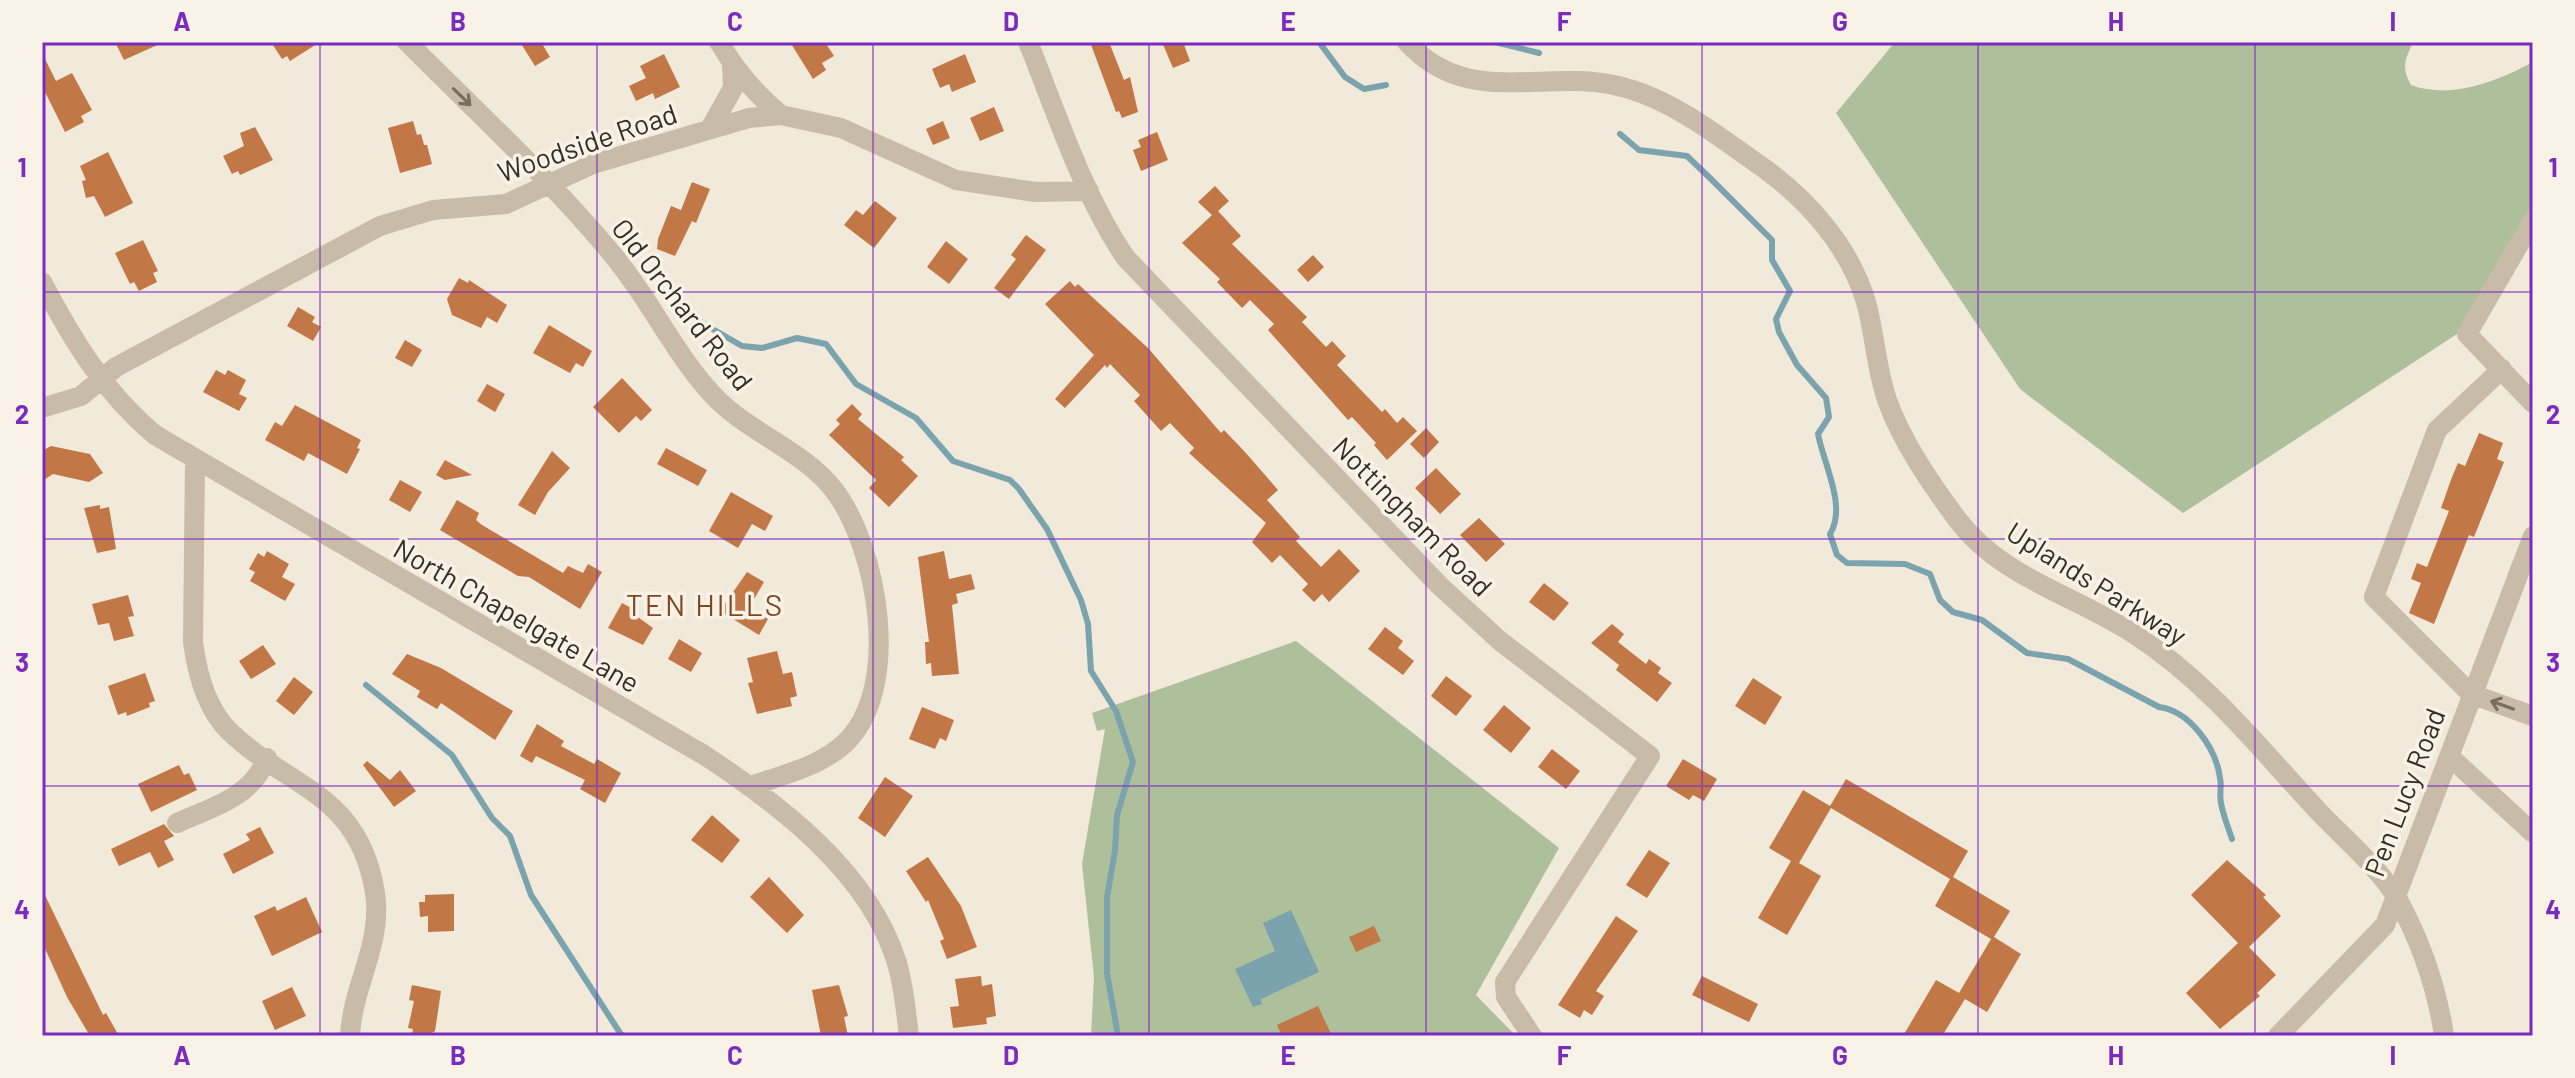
<svg xmlns="http://www.w3.org/2000/svg" width="2575" height="1078" font-family="Barlow,sans-serif">
	<style>
		.green { fill: #aebf9b }
		.water { fill: #7aa3ad }
		.lines { fill: none; stroke-linecap: round; stroke-linejoin: round }
		.stream { stroke: #7aa3ad; stroke-width: 6 }
		.building { fill: #c27747 }
		.minor { stroke: #c8bba7; stroke-width: 20 }
		.oneway { stroke: #776d61 }
		.grid { fill: none; stroke: #7b2cbf; stroke-width: 2; stroke-opacity: 0.55 }
		.labels { text-anchor: middle; dominant-baseline: central; stroke-width: 7; stroke-linejoin: round; paint-order: stroke }
		.street-label { font-size: 28px; fill: #352e27; stroke: #f9f3e7 }
		.neighbourhood-label { font-size: 30px; letter-spacing: 2px; fill: #814723; stroke: #f9f3e7 }
		.neatline { fill: none; stroke: #7b2cbf; stroke-width: 3 }
		.grid-label { font-size: 26px; text-anchor: middle; font-weight: bold; fill: #7b2cbf }
	</style>
	<rect width="100%" height="100%" fill="#f1e9da"/>
	<path class="green" d="M1895,42h518c-8,18 -12,25 -2,43 39,15 87,-4 122,-23v147l-73,123 -277,181 -163,-124 -184,-276z
		M1296,641l263,207 -83,147 40,41h-425l3,-59 -12,-113 23,-135 -8,2 -5,-18z"/>
	<path class="water" d="M1291,910l28,62 -58,27 1,5 -9,3 -18,-38 40,-18 -12,-28z"/>
	<g class="lines">
		<path class="stream" d="M1319,42l26,35 19,12 22,-4
			M1495,42l44,11
			M1620,134l19,16 48,6 24,23 61,61v20l18,31 -14,28 3,13 18,33 29,33 3,19 -11,17c6,31 29,73 12,100l7,21 10,8 58,1 25,10 10,26 13,12 29,8 45,33 41,6 91,48c31,4 57,41 61,71 2,8 -1,16 1,25 2,12 7,24 11,36
			M692,317l50,29 20,2 35,-10 29,6 30,40 60,34 37,43 57,19 9,9 28,40 34,71 7,24 3,47 25,40 17,51 -16,53 -2,36 -8,46v76l11,63
			M366,685l86,70 40,63 18,18 21,59 91,141"/>
	</g>
	<path class="building" d="M115,42h49l-40,18z
		M271,42h49l-30,19 -3,-5 -5,3z
		M520,42h21l9,15 -15,9z
		M790,42h35l9,14 -12,7 4,7 -13,9z
		M1090,42h19l15,38 6,-3 8,35 -16,6 -3,-7 -3,1z
		M1162,42h21l7,19 -17,7z
		M42,53l14,28 16,-8 20,37 -11,6 3,6 -19,10 -23,-46z
		M664,54l16,33 -25,12 -2,-6 -17,8 -7,-15 17,-8 -6,-12z
		M965,54l11,28 -24,10 -3,-8 -9,4 -8,-19z
		M994,107l10,24 -24,10 -10,-23z
		M413,121l4,14 4,-1 3,11h3l5,19 -32,9 -12,-45z
		M943,121l7,17 -17,7 -7,-16z
		M255,127l18,33 -33,15 -2,-4 -6,3 -9,-18 21,-10 -4,-13z
		M1157,132l11,28 -27,11 -8,-21 8,-3 -3,-7z
		M108,152l25,51 -28,14 -11,-21 -8,2 -4,-17 4,-1 -6,-14z
		M692,182l18,7 -14,34 -4,-2 -17,35 -18,-7 1,-10 13,-33 10,4z
		M1215,186l14,15 -11,10 23,25 -9,8 75,73 -5,5 24,25 6,-6 14,15 -9,9 45,47 3,-3 12,14 6,-6 14,14 -30,29 -13,-15 2,-2 -24,-26 -4,3 -80,-90 6,-6 -24,-24 -8,8 -25,-26 3,-3 -38,-36 30,-28 -14,-13z
		M875,201l22,17 -23,30 -30,-23 12,-15 7,5z
		M1026,235l20,15 -37,49 -15,-11 22,-29 -5,-4z
		M143,240l15,31 -5,2 4,9 -18,9 -5,-9 -4,2 -15,-31z
		M946,241l22,18 -19,25 -22,-17z
		M1313,255l11,12 -16,15 -11,-12z
		M459,278l9,5 1,-3 38,25 -10,18 -10,-6 -6,11 -29,-13 -5,-16z
		M1070,281l5,6 3,-3 70,64 73,85 3,-3 21,22 33,38 -11,10 33,37 -4,4 25,26 18,-18 21,22 -31,31 -7,-8 -8,8 -12,-12 6,-6 -28,-29 -8,8 -20,-21 14,-19 -77,-70 5,-5 -24,-25 -9,8 -27,-30 6,-6 -30,-31 -3,4 -2,-3 -40,43 -10,-9 39,-44 -49,-51z
		M298,307l17,10 -3,5 9,5 -8,14 -26,-15z
		M549,325l43,26 -9,16 -7,-4 -6,10 -37,-20z
		M405,340l17,10 -10,17 -17,-9z
		M216,370l9,5 3,-5 18,10 -7,14 8,4 -8,13 -36,-19z
		M622,378l30,32 -11,11 -5,-5 -17,17 -26,-26z
		M487,384l18,10 -10,18 -18,-11z
		M852,404l10,10 -4,5 46,38 -3,3 17,16 -29,31 -20,-19 7,-8 -47,-45 11,-11 -4,-4z
		M295,405l66,35 -4,8 3,1 -13,25 -39,-21 -4,8 -39,-21 10,-18 7,4z
		M1426,428l13,14 -15,16 -14,-14z
		M2479,433l24,10 -6,16 7,3 -30,75 -5,-2 -35,89 -25,-11 12,-30 -10,-4 6,-16 10,4 22,-56 -8,-3 11,-31 6,-14 7,3z
		M51,446l39,8 13,19 -14,9 -36,-8 -11,7v-30z
		M666,448l41,22 -9,16 -41,-22z
		M552,451l18,17 -22,24 -13,23 -17,-10z
		M445,460l27,15 -27,5 -9,-5z
		M1436,468l25,26 -21,20 -25,-26z
		M400,480l22,12 -12,20 -21,-12z
		M731,492l42,24 -8,15 -13,-7 -14,24 -29,-17z
		M457,500l22,13 -3,7 6,5 81,48 5,-7 15,7 5,-9 14,8 -22,37 -51,-32 -11,-1 -78,-46z
		M100,505v4l9,-2 7,42 -19,4 -13,-45z
		M1479,518l26,26 -19,18 -26,-27z
		M267,551l22,13 -7,13 13,7 -10,17 -35,-20 5,-9 -6,-3 9,-16 6,4z
		M944,551l5,28 22,-5 4,15 -19,5 2,9 -6,2 7,69 -27,2 -1,-13 -5,1 -1,-22h4l-11,-85z
		M747,572l17,10 -15,26 19,11 -9,16 -39,-24z
		M1544,583l25,20 -15,18 -25,-19z
		M128,595l6,21 -6,1 6,19 -20,5 -5,-18 -11,2 -6,-21z
		M622,603l15,8 -2,4 18,13 -10,17 -35,-17z
		M1612,624l12,10 -6,8 28,22 3,-5 12,9 -3,5 14,10 -15,19 -41,-32 3,-5 -28,-22z
		M1385,627l18,14 -5,7 16,13 -11,14 -35,-26z
		M679,639l23,14 -11,19 -23,-13z
		M263,645l13,19 -25,15 -12,-18z
		M777,651l6,23 9,-2 5,24 -7,2 2,8 -35,8 -9,-31 5,-1 -6,-24z
		M407,654l34,14 72,43 -18,29 -54,-37 -4,6 -20,-12 3,-6 -28,-17z
		M145,673l10,28 -6,2 1,4 -23,9 -1,-4 -8,3 -10,-29z
		M1446,676l26,20 -16,20 -25,-20z
		M294,677l19,15 -19,23 -18,-14z
		M1753,678l29,19 -17,28 -30,-19z
		M1504,705l27,23 -20,25 -28,-23z
		M922,707l32,13 -8,21 -6,-3 -5,11 -26,-10z
		M537,724l27,17 -3,5 33,18 3,-5 24,14 -16,30 -25,-14 5,-9 -49,-24 -4,7 -12,-7z
		M1552,749l28,22 -14,18 -28,-22z
		M1683,759l34,20 -13,22 -11,-6 -4,5 -23,-14z
		M367,761l23,19 10,-10 16,21 -22,16 -31,-42z
		M179,765l5,10 5,-2 8,17 -46,22 -13,-28z
		M885,777l28,19 -28,41 -27,-19z
		M1846,779l122,72 -15,26 57,34 -16,26 27,17 -34,58 -22,-13 -23,37h-39l33,-56 23,13 32,-54 -56,-33 15,-27 -119,-71 -32,55 22,13 -34,59 -29,-17 33,-57 -22,-13 34,-58 27,16z
		M712,815l28,25 -18,23 -31,-23z
		M164,824l10,12 -10,5 10,19 -16,8 -8,-16 -31,14 -8,-17z
		M260,827l14,26 -41,21 -10,-20 27,-14 -4,-6z
		M1649,850l21,13 -23,35 -21,-13z
		M928,857l33,49 16,41 -30,12 -7,-18 4,-2 -16,-39 -2,2 -20,-31z
		M2227,860l39,35 -3,2 18,19 -32,31 27,28 -19,18 3,3 -40,33 -34,-36 52,-50 -47,-48z
		M769,877l35,38 -17,18 -37,-36z
		M42,889l61,126 3,-2 13,23h-29l-23,-39 -25,-55z
		M454,894v37l-26,1v-16l-8,1 -1,-15h6v-7z
		M306,897l16,35 -50,24 -18,-40 21,-10 2,5z
		M1616,916l22,15 -42,60 8,5 -12,19 -8,-5 -4,8 -22,-13z
		M1374,926l7,15 -25,11 -7,-15z
		M981,976l1,10 10,-2 4,32 -10,2 1,6 -34,4 -3,-21 9,-1 -4,-27z
		M1702,976l56,28 -9,18 -57,-27z
		M412,985l29,6 -6,40 -8,5h-15l1,-7 -5,-1 6,-27 -5,-1z
		M839,985l9,31 -4,1 4,19h-27l-9,-46z
		M292,987l14,29 -31,14 -13,-29z
		M1318,1006l14,30h-50l-5,-11z"/>
	<g class="lines">
		<path class="minor" d="M407,42c70,70 143,137 206,213 36,43 60,96 98,138 35,39 91,56 123,97 44,58 69,200 10,254 -25,23 -62,31 -93,42
			M719,42c17,29 36,52 62,73
			M1028,42c29,72 54,151 97,215l314,328 61,56 150,115 -145,226 1,15 26,39
			M1407,42c61,67 136,26 211,44 53,12 103,52 147,83 45,33 85,79 101,133 9,32 10,66 21,98 15,42 44,84 70,119 45,60 121,77 180,117 72,47 124,114 182,176 24,25 62,58 78,86 24,44 40,89 47,138
			M710,129l23,-41 -1,-23
			M2533,220l-66,114 66,69
			M42,282c31,59 62,110 113,153l549,320c76,50 165,117 193,208 7,24 9,49 12,73
			M2502,369l-65,61 -63,167 97,97 62,22
			M42,408l39,-12 35,-29 264,-141 53,-16 73,-6 87,-40 156,-46 32,-3 60,13 115,52 79,12 54,-1
			M195,461l-2,181c4,31 13,66 36,89 60,58 130,61 146,162 8,50 -23,94 -25,143
			M2449,756l84,77
			M177,823c36,-16 75,-26 90,-65
			M2278,1036l107,-111 148,-389"/>
	</g>
	<defs><path id="oneway-shaft" d="M-6 0H5M1.5-3L5.5 0L1.5 3" fill="none" stroke-width="1.6" stroke-linecap="round" stroke-linejoin="round" transform="scale(2)"/></defs>
	<g class="oneway">
		<use href="#oneway-shaft" transform="translate(462 97) rotate(44)"/>
		<use href="#oneway-shaft" transform="translate(2502 705) rotate(-160)"/>
	</g>
	<path class="grid" d="M320,42v994M597,42v994M873,42v994M1149,42v994M1426,42v994M1702,42v994M1978,42v994M2255,42v994M42,292h2491M42,539h2491M42,786h2491"/>
	<g class="labels">
		<g class="street-label">
			<text transform="translate(587 142) rotate(-19)">Woodside Road</text>
			<text transform="translate(683 304) rotate(52)">Old Orchard Road</text>
			<text transform="translate(1413 516) rotate(45)">Nottingham Road</text>
			<text transform="translate(2097 583) rotate(32)">Uplands Parkway</text>
			<text transform="translate(517 615) rotate(30)">North Chapelgate Lane</text>
			<text transform="translate(2404 792) rotate(-69)">Pen Lucy Road</text>
		</g>
		<g class="neighbourhood-label">
			<text x="705" y="604">TEN HILLS</text>
		</g>
	</g>
	<rect width="2575" height="1078" fill="none" stroke="#f9f3e7" stroke-width="88"/>
	<rect x="44" y="44" width="2487" height="990" class="neatline"/>
	<g class="grid-label">
		<text x="182" y="31">A</text>
		<text x="458" y="31">B</text>
		<text x="735" y="31">C</text>
		<text x="1011" y="31">D</text>
		<text x="1288" y="31">E</text>
		<text x="1564" y="31">F</text>
		<text x="1840" y="31">G</text>
		<text x="2116" y="31">H</text>
		<text x="2393" y="31">I</text>
		<text x="22" y="177">1</text>
		<text x="2553" y="177">1</text>
		<text x="22" y="424">2</text>
		<text x="2553" y="424">2</text>
		<text x="22" y="672">3</text>
		<text x="2553" y="672">3</text>
		<text x="22" y="919">4</text>
		<text x="2553" y="919">4</text>
		<text x="182" y="1065">A</text>
		<text x="458" y="1065">B</text>
		<text x="735" y="1065">C</text>
		<text x="1011" y="1065">D</text>
		<text x="1288" y="1065">E</text>
		<text x="1564" y="1065">F</text>
		<text x="1840" y="1065">G</text>
		<text x="2116" y="1065">H</text>
		<text x="2393" y="1065">I</text>
	</g>
</svg>
